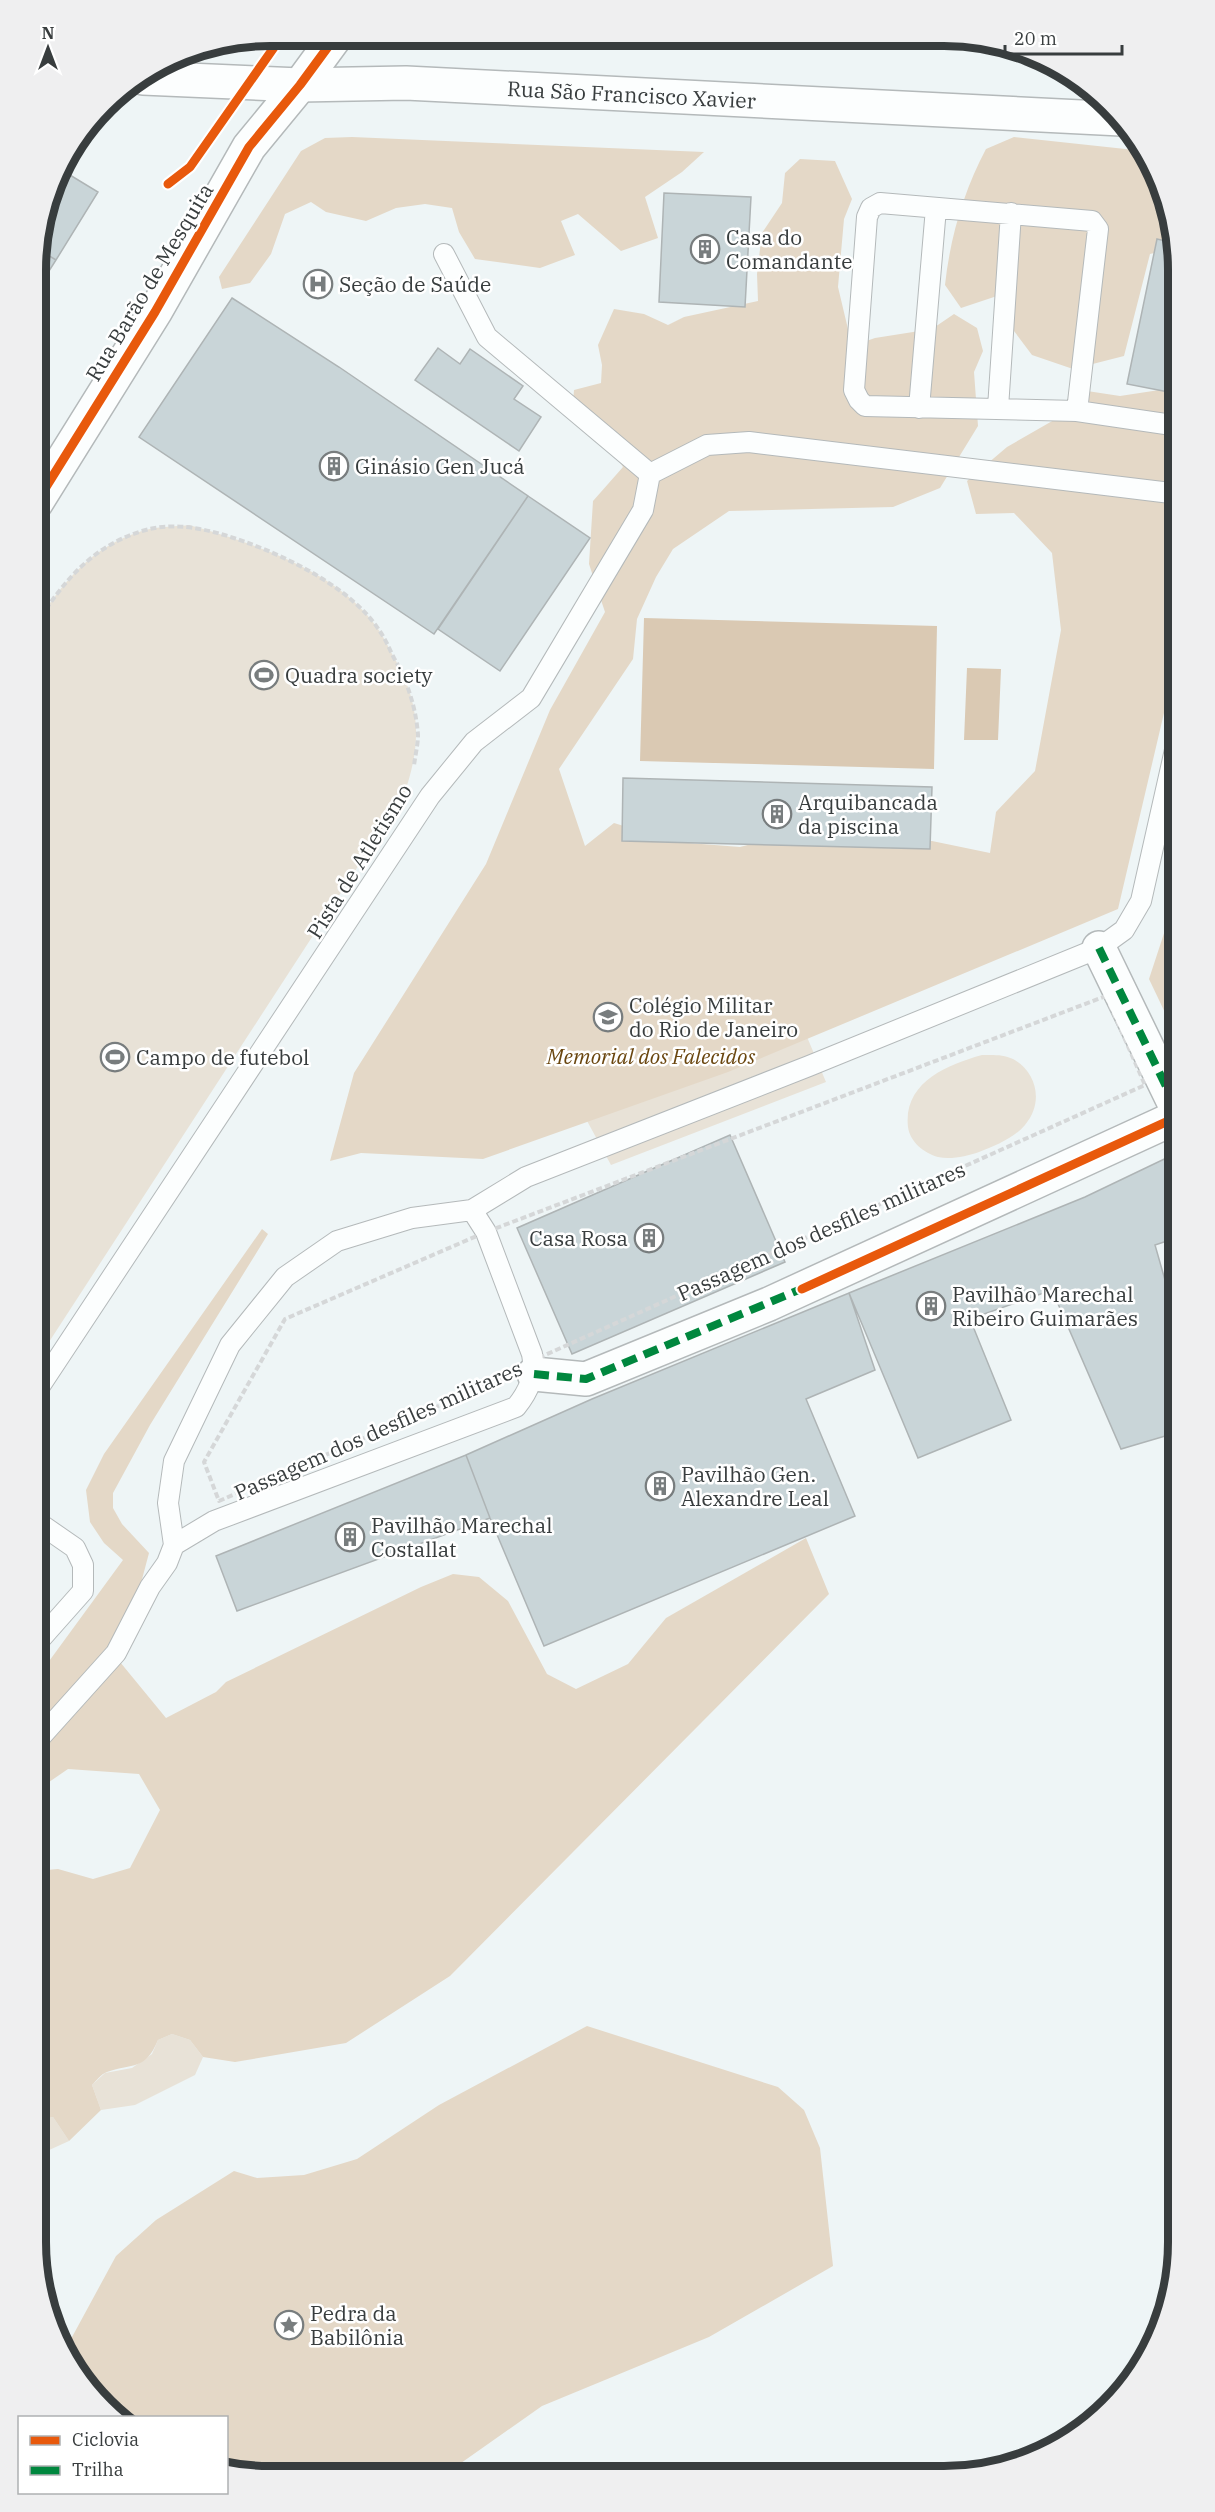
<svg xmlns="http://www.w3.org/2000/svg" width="1215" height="2512" font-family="'IBM Plex Serif',serif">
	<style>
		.green { fill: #e8e2d7 }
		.forest { fill: #e4d8c7 }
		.water { fill: #dac9b3 }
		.building { fill: #c9d5d8; stroke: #aeb4b5; stroke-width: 1.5 }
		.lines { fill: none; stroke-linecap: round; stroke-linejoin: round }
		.lane-casing { stroke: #b4b9ba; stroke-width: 22 }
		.street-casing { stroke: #b4b9ba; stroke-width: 36 }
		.secondary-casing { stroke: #b4b9ba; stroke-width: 36 }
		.path { stroke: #d5d7d8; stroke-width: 4; stroke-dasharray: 6 3; stroke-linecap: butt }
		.lane { stroke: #fcfefe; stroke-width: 20 }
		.street { stroke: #fcfefe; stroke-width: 33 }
		.secondary { stroke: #fcfefe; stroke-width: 33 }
		.quiet { stroke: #00873e; stroke-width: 8; stroke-dasharray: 15 8; stroke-linecap: butt }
		.cycleway-casing { stroke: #fff; stroke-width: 13 }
		.cycleway { stroke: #e8590c; stroke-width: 9 }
		.labels { text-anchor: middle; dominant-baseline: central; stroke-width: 5; stroke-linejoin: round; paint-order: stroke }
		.street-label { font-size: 21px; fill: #383d3e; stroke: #fff }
		.poi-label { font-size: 21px; fill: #383d3e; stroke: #fff; text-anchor: start }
		.park-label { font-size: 21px; font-style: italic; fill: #6a460f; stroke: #fff }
		.rim { fill: none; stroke: #383d3e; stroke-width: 8 }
	</style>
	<rect width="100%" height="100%" fill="#eef5f6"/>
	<path class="green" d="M189,525c64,18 150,46 189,104 7,10 12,22 18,32 26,47 25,87 7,136l-367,565v-738c28,-43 55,-77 106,-93 14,-5 32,-4 47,-6z
		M775,961l51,121 -215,83 -56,-103z
		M982,1055c10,0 21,-1 31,4 24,13 31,44 12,66 -11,13 -30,21 -46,27 -12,4 -28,8 -41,5 -14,-4 -28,-15 -30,-30 -5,-44 38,-62 74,-72z
		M172,2034l18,6 13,17 -8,18 -60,30 -34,5 -9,-25 13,-12 27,-5 20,-14 6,-14z
		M53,2117l16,24 -33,15v-35z"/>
	<path class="forest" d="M352,137l352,15 -22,20 -37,25 13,41 -37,13 -43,-37 -17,7 14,34 -35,13 -65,-9 -16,-27 -7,-24 -27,-4 -29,4 -30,13 -40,-9 -15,-10 -26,12 -14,40 -21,29 -28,6 -3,-12 82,-126 24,-13z
		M1014,137l130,14 23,45 8,52 -25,6 -26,102 -51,13 -41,-14 -18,-24 -14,-36 -39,13 -16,-23c5,-47 19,-95 41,-136z
		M800,159l35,2 17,38 -8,20 -6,68 14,59 23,-8 57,-9 22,-15 23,14 6,23 -9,21 4,54 -38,62 -47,19 -164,4 -56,38 -17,28 -19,42 -4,40 -74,110 26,77 29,-23 62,19 64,5 50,-13 36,11 106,-4 58,12 6,-41 39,-41 26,-141 -9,-77 -38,-40 -38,1 -9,-33 40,-34 47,-27 20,-31 46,7 59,-9v262l-61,260 -390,163 -245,87 -122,-6 -31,8 24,-88 132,-209 64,-154 55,-98 -16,-48 4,-63 30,-34 -17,-27 -34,-26 2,-24 27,-7 1,-18 -4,-20 16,-36 30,5 24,11 16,-8 74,-16 -1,-27 5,-41 20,-30 3,-30z
		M1179,865v177l-30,-63 21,-64z
		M262,1229l6,5 -118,191 -37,68v15l9,16 27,29 -29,109 46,56 50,-26 10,-10 195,-95 32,-13 26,3 29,24 39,73 29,15 52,-25 38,-46 140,-80 23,56 -379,382 -104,67 -111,19 -32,-5 -13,-17 -18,-6 -14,6c-13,31 -25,23 -51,32 -6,2 -11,9 -15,13l9,25 -32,31 -16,-24 -17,4v-80l13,-21 -2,-11 -11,-23v-115l22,-2 35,10 37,-11 30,-58 -21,-36 -71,-5 -32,22v-112l87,-119 -19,-17 -14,-21 -4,-32 18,-36z
		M587,2026l191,61 26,23 16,38 13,118 -124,71 -167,69 -98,69 -204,-1 -13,-4 -1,-52 -110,-1 -41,-46 -10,-21 51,-94 40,-36 78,-49 23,7 47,-3 53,-16 82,-54z"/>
	<path class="water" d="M644,618l293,8 -3,143 -294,-8z
		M967,668l34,1 -3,71h-34z"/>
	<path class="building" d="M60,169l38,23 -42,68 -18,-11z
		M664,193l87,4 -6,110 -86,-5z
		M1157,239l17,4 5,28v123l-52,-10z
		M38,249l18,11 -19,30v-35z
		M232,298l107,69 189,129 -94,138 -295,-197z
		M438,348l22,16 10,-15 53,37 -9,13 27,18 -22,34 -104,-71z
		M528,496l62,42 -90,133 -62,-42z
		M623,778l309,9 -2,62 -308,-8z
		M730,1135l55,127 -213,92 -55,-126z
		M1179,1152v85l-24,8 24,84v103l-58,17 -69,-159 -82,29 41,101 -93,38 -69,-165 236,-96z
		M849,1293l26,77 -69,29 49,117 -311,130 -54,-128 -24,-63 126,-56z
		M466,1455l24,63 -253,93 -21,-55z"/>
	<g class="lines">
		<g class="lane-casing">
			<path id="lane" d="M444,254l43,83 163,137
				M919,408l17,-200
				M998,408l13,-195
				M1077,411l-212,-5 -6,-6 -5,-10 13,-173 4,-9 9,-5 212,18 6,8 -21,182 102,15
				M36,1392l394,-596 44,-54 57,-44 112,-188 7,-36 57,-29 42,-3 430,52
				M174,1545l40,-24 302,-114c13,-16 20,-32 16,-53l-46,-122 -14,-22
				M36,1644l47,-53v-26l-8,-17 -39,-27
				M36,1742l80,-89 34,-66 17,-24 7,-18 -6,-42 6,-42 56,-116 55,-68 52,-36 75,-23 60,-8 54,-33 283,-111 290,-118 25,-18 17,-29 38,-169"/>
		</g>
		<g class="street-casing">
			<path id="street" d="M1099,948l80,165
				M534,1374l52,5 183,-75 410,-188"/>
		</g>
		<g class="secondary-casing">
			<g id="secondary">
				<path id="s1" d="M143,78l157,7 106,-2 715,36"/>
				<path d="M36,503l119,-191 94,-165 51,-62 36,-49"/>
			</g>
		</g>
		<path class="path" d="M36,624c28,-43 55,-77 106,-93 36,-11 73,0 106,12 44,16 105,47 131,87 6,8 10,18 15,28 13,23 22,49 24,77 0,10 -3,21 -4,31
			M1106,996l39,89 -611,275 -17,12 -298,129 -15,-39 81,-143 201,-87z"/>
		<use href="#lane" class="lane"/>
		<use href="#street" class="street"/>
		<use href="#secondary" class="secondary"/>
		<path class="quiet" d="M1099,948l80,165
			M534,1374l52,5 220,-92"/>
		<g class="cycleway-casing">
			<path id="cycleway" d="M168,184l22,-17 92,-131
				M36,503l119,-191 94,-165 51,-62 36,-49
				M802,1289l377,-173"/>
		</g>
		<use href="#cycleway" class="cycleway"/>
	</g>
	<defs>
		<g id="building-ring" transform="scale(1.5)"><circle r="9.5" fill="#fff" stroke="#787d7e" stroke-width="1.5"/><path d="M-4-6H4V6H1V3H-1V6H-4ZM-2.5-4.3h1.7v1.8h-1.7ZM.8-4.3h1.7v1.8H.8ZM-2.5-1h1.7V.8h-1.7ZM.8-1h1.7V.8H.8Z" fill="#787d7e"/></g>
		<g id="hospital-ring" transform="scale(1.5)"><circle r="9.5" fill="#fff" stroke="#787d7e" stroke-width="1.5"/><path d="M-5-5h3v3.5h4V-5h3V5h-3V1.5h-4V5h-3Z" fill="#787d7e"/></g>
		<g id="stadium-ring" transform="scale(1.5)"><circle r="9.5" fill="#fff" stroke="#787d7e" stroke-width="1.5"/><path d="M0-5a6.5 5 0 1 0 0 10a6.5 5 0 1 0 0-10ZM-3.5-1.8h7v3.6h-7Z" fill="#787d7e"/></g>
		<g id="school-ring" transform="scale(1.5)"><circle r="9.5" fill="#fff" stroke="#787d7e" stroke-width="1.5"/><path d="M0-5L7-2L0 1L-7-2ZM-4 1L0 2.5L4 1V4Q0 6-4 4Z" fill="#787d7e"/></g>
		<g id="sight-ring" transform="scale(1.5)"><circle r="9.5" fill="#fff" stroke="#787d7e" stroke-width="1.5"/><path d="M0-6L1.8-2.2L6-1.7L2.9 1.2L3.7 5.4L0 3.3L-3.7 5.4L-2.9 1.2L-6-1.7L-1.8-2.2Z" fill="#787d7e"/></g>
	</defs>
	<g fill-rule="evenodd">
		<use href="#building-ring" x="705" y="249"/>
		<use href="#hospital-ring" x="318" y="284"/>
		<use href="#building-ring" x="334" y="466"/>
		<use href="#stadium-ring" x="264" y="675"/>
		<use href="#building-ring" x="777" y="814"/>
		<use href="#school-ring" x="608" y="1017"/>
		<use href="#stadium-ring" x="115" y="1057"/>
		<use href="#building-ring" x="649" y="1238"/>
		<use href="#building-ring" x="931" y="1306"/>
		<use href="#building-ring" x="660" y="1486"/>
		<use href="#building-ring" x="350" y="1537"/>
		<use href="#sight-ring" x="289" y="2325"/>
	</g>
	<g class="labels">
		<g class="street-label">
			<text stroke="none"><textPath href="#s1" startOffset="489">Rua São Francisco Xavier</textPath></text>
			<text transform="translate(149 282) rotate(-59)">Rua Barão de Mesquita</text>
			<text transform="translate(359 861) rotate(-58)">Pista de Atletismo</text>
			<text transform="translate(821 1231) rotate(-24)">Passagem dos desfiles militares</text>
			<text transform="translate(378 1430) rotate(-24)">Passagem dos desfiles militares</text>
		</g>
		<g class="poi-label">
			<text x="726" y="237">Casa do<tspan x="726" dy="24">Comandante</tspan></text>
			<text x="339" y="284">Seção de Saúde</text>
			<text x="355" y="466">Ginásio Gen Jucá</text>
			<text x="285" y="675">Quadra society</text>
			<text x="798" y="802">Arquibancada<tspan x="798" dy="24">da piscina</tspan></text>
			<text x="629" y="1005">Colégio Militar<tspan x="629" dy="24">do Rio de Janeiro</tspan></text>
			<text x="136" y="1057">Campo de futebol</text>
			<text x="628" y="1238" text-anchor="end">Casa Rosa</text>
			<text x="952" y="1294">Pavilhão Marechal<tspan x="952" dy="24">Ribeiro Guimarães</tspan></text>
			<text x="681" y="1474">Pavilhão Gen.<tspan x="681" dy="24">Alexandre Leal</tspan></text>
			<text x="371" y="1525">Pavilhão Marechal<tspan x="371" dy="24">Costallat</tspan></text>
			<text x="310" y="2313">Pedra da<tspan x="310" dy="24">Babilônia</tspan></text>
		</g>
		<g class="park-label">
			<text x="651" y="1056">Memorial dos Falecidos</text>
		</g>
	</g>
	<path d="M0 0H1215V2512H0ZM270 46H944A224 224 0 0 1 1168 270V2242A224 224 0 0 1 944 2466H270A224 224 0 0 1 46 2242V270A224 224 0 0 1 270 46Z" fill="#efeff0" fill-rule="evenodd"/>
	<path class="rim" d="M270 46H944A224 224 0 0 1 1168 270V2242A224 224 0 0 1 944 2466H270A224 224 0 0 1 46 2242V270A224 224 0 0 1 270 46Z"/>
	<rect x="18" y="2416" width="210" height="78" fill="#ffffff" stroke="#afb1b2" stroke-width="1.5"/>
	<rect x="30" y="2436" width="30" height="9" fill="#e8590c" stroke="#afb1b2" stroke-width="1.5"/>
	<text x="72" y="2446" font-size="18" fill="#383d3e">Ciclovia</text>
	<rect x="30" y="2466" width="30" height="9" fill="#00873e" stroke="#afb1b2" stroke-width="1.5"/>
	<text x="72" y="2476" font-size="18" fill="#383d3e">Trilha</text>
	<g transform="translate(48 48)" stroke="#ffffff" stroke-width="4.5" paint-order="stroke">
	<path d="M0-4.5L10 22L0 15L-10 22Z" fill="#383d3e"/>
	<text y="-9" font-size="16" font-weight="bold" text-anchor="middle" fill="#383d3e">N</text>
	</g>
	<path d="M1005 45v9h117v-9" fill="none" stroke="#383d3e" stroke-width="3"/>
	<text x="1014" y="45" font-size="18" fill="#383d3e" stroke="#ffffff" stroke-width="4.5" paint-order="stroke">20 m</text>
</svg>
